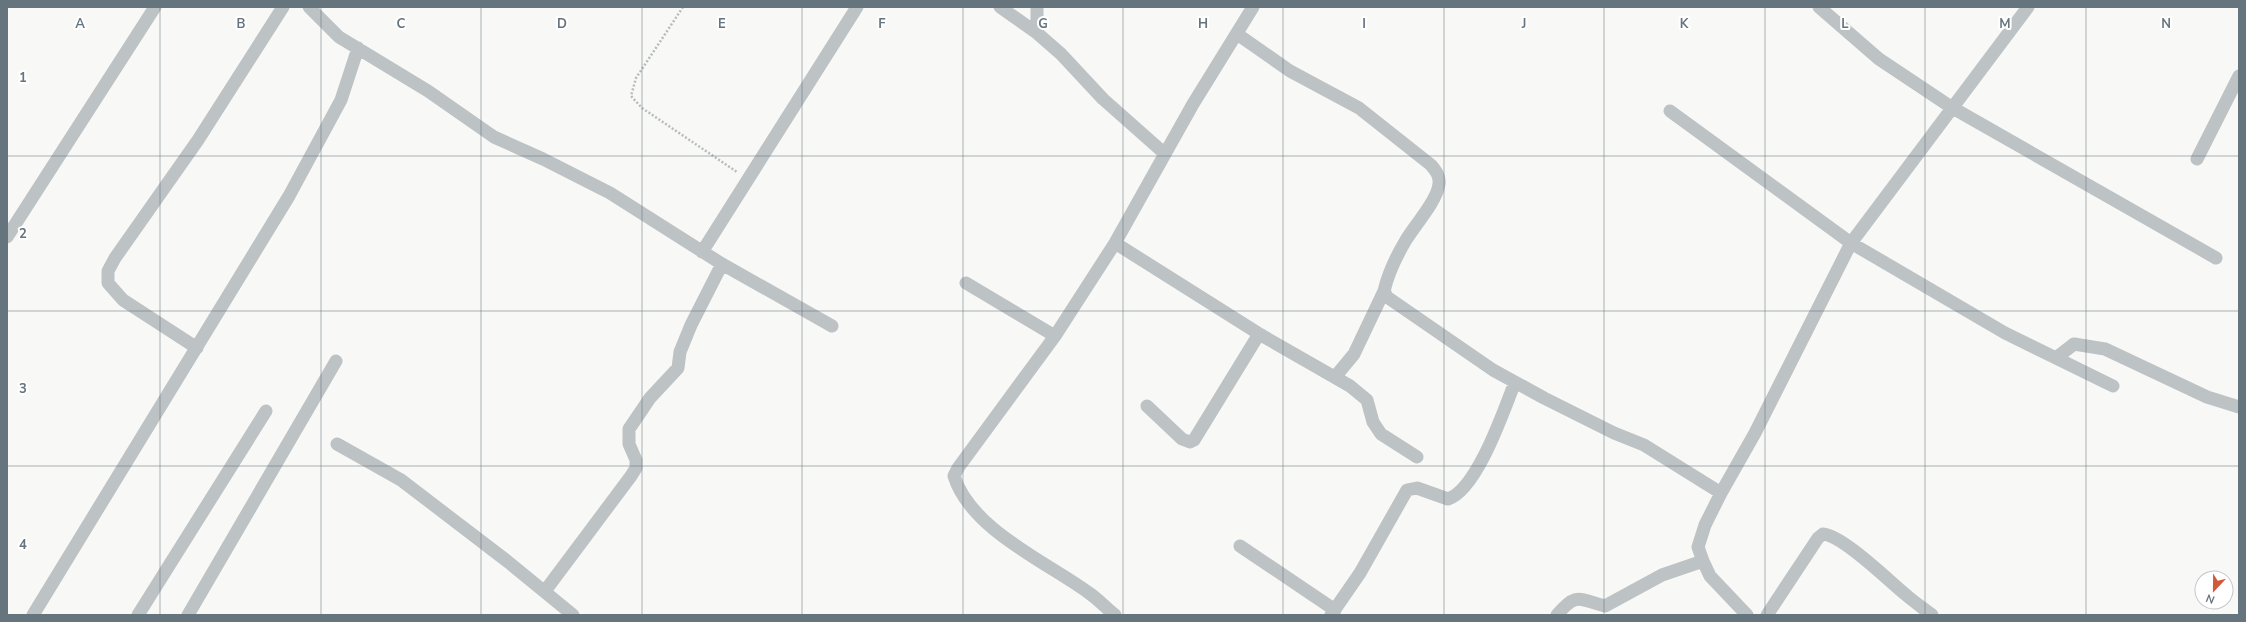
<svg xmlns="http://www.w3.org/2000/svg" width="2246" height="622" font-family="'Nunito Sans',sans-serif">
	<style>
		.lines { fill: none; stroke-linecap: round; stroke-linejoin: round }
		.path { stroke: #b8bbbe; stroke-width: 2.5; stroke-dasharray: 2 2; stroke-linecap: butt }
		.minor { stroke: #bdc2c5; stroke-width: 13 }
		.grid { fill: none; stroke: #66747e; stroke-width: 1; stroke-opacity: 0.55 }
		.grid-label { font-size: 13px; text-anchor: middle; font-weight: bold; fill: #66747e; stroke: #fff; stroke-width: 4; stroke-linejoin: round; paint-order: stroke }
	</style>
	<rect width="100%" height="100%" fill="#f8f8f6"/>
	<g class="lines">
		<path class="path" d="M683,7l-47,71 -5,18 11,12 95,64"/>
		<path class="minor" d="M309,7l30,30 89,54 66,46 49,22 67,34 112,71 110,62
			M1000,7l37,26 24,21 42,45 61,54
			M1037,7v26
			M1819,7l60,52 72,48 265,151
			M1237,34l53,37 69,37 72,57c5,6 9,11 8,19 -2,17 -24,41 -33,56 -9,15 -18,34 -22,51l3,6 106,73 51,28 70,35 30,12 77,48
			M1670,111l181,132 154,90 108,53
			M2197,159l42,-83
			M7,237l148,-230
			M1115,243l146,92 89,51 17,14 6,22 8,12 36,23
			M702,252l155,-245
			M966,283l89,53
			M197,348l-74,-48 -15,-17v-12l7,-13 83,-118 85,-133
			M2056,358l18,-14 31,5 102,48 32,10
			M1335,377l19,-23 30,-63
			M1147,406l35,33 8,3 4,-2 65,-106
			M337,444l64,36 106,81 66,54
			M1240,546l95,64
			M545,591l86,-115 5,-8v-8l-7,-16v-15l21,-31 28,-30 2,-16 11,-27 31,-61
			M33,615l256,-419 52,-96 17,-52
			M138,615l128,-204
			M188,615l148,-254
			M1115,615c-9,-7 -17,-16 -26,-22 -42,-31 -118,-63 -135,-117l4,-8 97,-132 60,-93 78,-139 60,-97
			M1331,615l29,-42 47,-83 10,-2 31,11c29,-9 56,-89 67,-117
			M1557,615c20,-24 23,-15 48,-9l57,-31 41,-14
			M1747,615l-37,-39 -7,-15 -5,-14 7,-22 16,-32 34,-60 96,-190 177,-236
			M1767,615l51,-77 5,-4c19,1 66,47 82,60 9,8 18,14 27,21"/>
	</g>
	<path class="grid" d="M160,7v608M321,7v608M481,7v608M642,7v608M802,7v608M963,7v608M1123,7v608M1283,7v608M1444,7v608M1604,7v608M1765,7v608M1925,7v608M2086,7v608M7,156h2232M7,311h2232M7,466h2232"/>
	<g class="grid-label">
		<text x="80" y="28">A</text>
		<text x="241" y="28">B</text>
		<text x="401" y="28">C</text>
		<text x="562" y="28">D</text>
		<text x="722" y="28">E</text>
		<text x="882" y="28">F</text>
		<text x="1043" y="28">G</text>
		<text x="1203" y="28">H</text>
		<text x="1364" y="28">I</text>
		<text x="1524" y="28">J</text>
		<text x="1684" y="28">K</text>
		<text x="1845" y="28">L</text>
		<text x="2005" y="28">M</text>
		<text x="2166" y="28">N</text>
		<text x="23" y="82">1</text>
		<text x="23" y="238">2</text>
		<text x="23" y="393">3</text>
		<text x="23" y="549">4</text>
	</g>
	<rect width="2246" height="622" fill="none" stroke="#66747e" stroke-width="16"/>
	<g transform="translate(2214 590) rotate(202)"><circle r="19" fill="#ffffff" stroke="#c2c7cb"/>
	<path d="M0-3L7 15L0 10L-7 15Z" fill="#d2583b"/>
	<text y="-6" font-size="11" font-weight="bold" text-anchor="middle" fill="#66747e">N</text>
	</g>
</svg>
